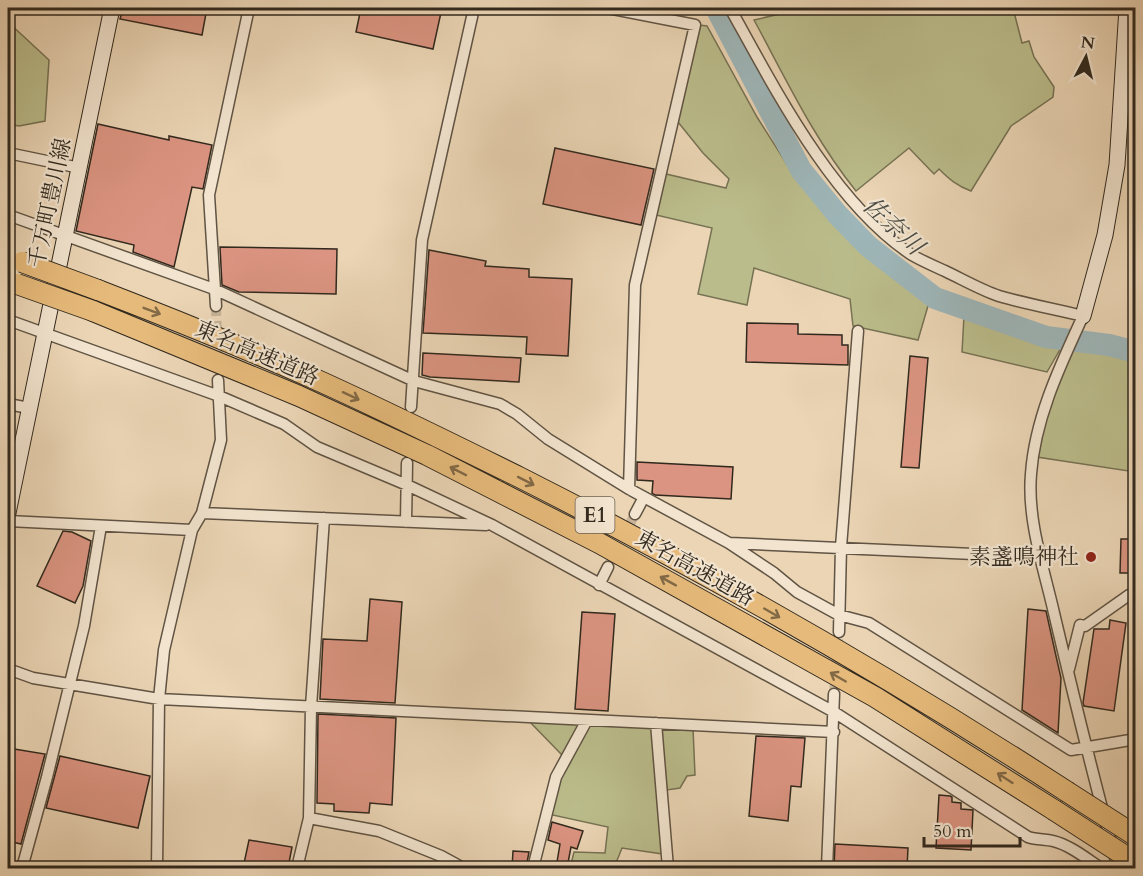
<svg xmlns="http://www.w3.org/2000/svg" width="1143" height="876" font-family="Cardo,'Noto Serif JP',serif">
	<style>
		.green { fill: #bbbc8b; stroke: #767254; stroke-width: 1.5 }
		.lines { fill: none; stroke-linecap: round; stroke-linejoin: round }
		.river { stroke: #9eb6b9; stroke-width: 22 }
		.building { fill: #db9481; stroke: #31291e; stroke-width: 1.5 }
		.street-tunnel { stroke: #c6b397; stroke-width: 10; stroke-dasharray: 10 5; stroke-linecap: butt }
		.street-casing { stroke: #605444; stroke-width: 13 }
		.secondary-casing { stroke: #31291e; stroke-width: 17 }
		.highway-casing { stroke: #31291e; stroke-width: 22 }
		.street { stroke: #f2e4cf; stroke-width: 10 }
		.secondary { stroke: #f2e4cf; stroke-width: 15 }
		.highway { stroke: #e6ba7a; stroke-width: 20 }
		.highway-bridge-casing { stroke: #31291e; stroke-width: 22; stroke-linecap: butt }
		.highway-bridge { stroke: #e6ba7a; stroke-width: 20 }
		.oneway { stroke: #826a47 }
		.poi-dot { fill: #8f2418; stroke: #f2e4cf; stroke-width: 2 }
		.labels { text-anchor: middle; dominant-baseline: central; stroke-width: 4.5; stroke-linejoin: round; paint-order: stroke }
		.shield { fill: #f2e4cf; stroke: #6b6153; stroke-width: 1.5 }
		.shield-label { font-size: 21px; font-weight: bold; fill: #31291e }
		.street-label { font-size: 22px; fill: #31291e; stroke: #f2e4cf }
		.poi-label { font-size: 22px; fill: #31291e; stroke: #f2e4cf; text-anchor: end }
		.water-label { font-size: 24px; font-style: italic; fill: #4c4c45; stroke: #f2e4cf }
	</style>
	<rect width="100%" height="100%" fill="#ebd5b5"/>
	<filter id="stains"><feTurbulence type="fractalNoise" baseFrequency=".00333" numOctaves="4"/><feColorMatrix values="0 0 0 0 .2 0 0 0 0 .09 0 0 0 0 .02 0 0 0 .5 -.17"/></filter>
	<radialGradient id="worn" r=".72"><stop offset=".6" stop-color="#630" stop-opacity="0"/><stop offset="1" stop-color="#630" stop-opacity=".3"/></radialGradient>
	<path class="green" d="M805,8h208l9,35 7,-2 5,16 20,30 -1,10 -42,29 -40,65c-14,-5 -22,-12 -32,-22l-5,5 -25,-26 -53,43c-42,-52 -70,-112 -102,-171z
		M8,22l41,38 -4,61 -26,5 -11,-2z
		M699,25l8,1 50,91 38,60 34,39 38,38 63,45 -12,41 -65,-14 -3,-27 -96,-31 -7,37 -49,-11 14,-66 -56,-13 10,-41 60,14 3,-9 -26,-26 -25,-31z
		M964,316l98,30 -15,26 -85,-20z
		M1075,348l32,6 28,8v110l-98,-15 2,-13 19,-67z
		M529,721l53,3 -19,32z
		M587,724l65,3 11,127 -41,-6 -8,20h-44l4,-16 31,1 3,-26 -60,-13 10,-36z
		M660,727l33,1 2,47 -8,1 -7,12 -13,2z"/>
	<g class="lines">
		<path class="river" d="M716,8l85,162 36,44 31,32 67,52 111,39 63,8 27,7"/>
	</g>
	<path class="building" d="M123,8h84l-5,27 -82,-16z
		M361,8h81l-9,41 -77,-17z
		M98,124l71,16v-4l43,9 -9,44 -11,-2 -18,80 -41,-15 1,-7 -58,-14z
		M555,148l99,21 -13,56 -98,-21z
		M220,247l117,2 -1,45 -97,-2 -17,-7z
		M429,250l57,11 -1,5 44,3v8l43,2 -4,77 -42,-2 1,-17 -104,-4z
		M747,323l51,1v10l44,1v10h6v20l-102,-3z
		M423,353l98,5 -2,24 -89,-5 -8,-2z
		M910,356l18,2 -9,110 -18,-1z
		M637,462l96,5 -2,32 -76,-4 -3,-2 1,-12 -16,-1z
		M63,531l9,1 19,9 -8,45 -8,17 -38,-17z
		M1121,539h15v34h-16z
		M370,599l32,3 -7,101 -75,-4 3,-60 44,2z
		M1028,609l18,2 10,45 5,22 -3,55 -36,-23z
		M582,612l33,2 -7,97 -33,-2z
		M1110,620l16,3 -12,88 -30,-5 -1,-3 11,-74h15z
		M318,714l78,4 -4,87 -22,-2 -1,10 -35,-2v-7l-17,-1z
		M756,736l49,2 -4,49 -10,-1 -3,35 -39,-5z
		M8,748l37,6 -24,90 -13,-3z
		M60,756l90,20 -12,52 -92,-20z
		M939,795l11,1 2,1v5l9,1v6l12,1 -2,40 -35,-2z
		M552,822l31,9 -6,18 -6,-2 -4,21h-11l4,-24 -12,-4z
		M249,840l43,7 -4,21h-45z
		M835,844l73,4 -1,20h-73z
		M513,851l16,1 -3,16h-14z"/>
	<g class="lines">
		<path class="street-tunnel" d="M216,306l2,60
			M608,567l27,-53
			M834,694l5,-62"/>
		<g class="street-casing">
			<path id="street" d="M608,8l87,17 -60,260 -6,204
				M730,8c45,81 103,195 182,247 10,6 22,11 33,16 17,8 36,19 54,25 27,8 56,13 84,20 -23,50 -48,102 -52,158 -4,46 13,95 23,139 20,85 41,171 64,255
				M8,153l72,15
				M8,215l206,74 200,92 86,23 17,10 31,25 81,50 100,54 45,30 23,19 42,23 30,8 202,127 65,-11
				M216,306l-7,-111 40,-187
				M8,320l211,76 65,28 33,23 90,38 85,40 342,187 194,125c9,3 17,2 25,4 17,4 34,18 48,27
				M8,404l21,4
				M411,407l11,-167 52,-232
				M202,513l284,12
				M635,514l9,-17
				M8,521l184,9
				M406,522l1,-59
				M730,543l311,14
				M599,585l9,-18
				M839,632l2,-85 17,-216
				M8,669l25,9 126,21 675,33
				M1069,669l11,-44 5,1 44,-31 7,2
				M656,723l12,145
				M309,818l70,13 62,25 22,12
				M22,868l25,-91 37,-151 17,-100
				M157,868l2,-169 5,-49 28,-120 10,-17 19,-73 -3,-60
				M297,868l12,-50 2,-111 13,-189
				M533,868l23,-91 31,-57
				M827,868l7,-174"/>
		</g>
		<g class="secondary-casing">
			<path id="secondary" d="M1083,316l22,-81 12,-70 10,-157
				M8,513l104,-505"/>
		</g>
		<g class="highway-casing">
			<path id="highway" d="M98,290c70,27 139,55 208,85 72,32 142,67 213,102 188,95 370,199 547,314
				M93,311l206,85 128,59 172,88 276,154 179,113"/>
		</g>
		<use href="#street" class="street"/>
		<use href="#secondary" class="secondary"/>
		<use href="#highway" class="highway"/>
		<g class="highway-bridge-casing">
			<path id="highway-bridge" d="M22,262l76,28
				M17,284l76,27
				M1066,791l70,45
				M1054,810l82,53"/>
		</g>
		<use href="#highway-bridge" class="highway-bridge"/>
	</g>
	<defs><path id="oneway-shaft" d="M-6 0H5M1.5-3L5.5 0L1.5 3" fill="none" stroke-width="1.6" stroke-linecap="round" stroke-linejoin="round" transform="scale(1.5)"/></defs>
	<g class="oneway">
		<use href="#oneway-shaft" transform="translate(152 311) rotate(21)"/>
		<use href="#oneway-shaft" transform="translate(351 396) rotate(25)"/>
		<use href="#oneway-shaft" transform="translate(458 471) rotate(-153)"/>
		<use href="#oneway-shaft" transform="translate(526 481) rotate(27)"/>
		<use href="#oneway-shaft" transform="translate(668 581) rotate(-151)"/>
		<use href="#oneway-shaft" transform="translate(772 613) rotate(30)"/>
		<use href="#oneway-shaft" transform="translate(838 677) rotate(-150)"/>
		<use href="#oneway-shaft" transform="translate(1005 778) rotate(-147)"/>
	</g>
	<circle class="poi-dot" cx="1091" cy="557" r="6"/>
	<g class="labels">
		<rect class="shield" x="575.5" y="497" width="39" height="36" rx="4.5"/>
		<g class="shield-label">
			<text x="595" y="515">E1</text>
		</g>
		<g class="street-label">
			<text transform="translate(50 203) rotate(-78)">千万町豊川線</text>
			<text transform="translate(257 353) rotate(23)">東名高速道路</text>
			<text transform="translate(695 568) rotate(29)">東名高速道路</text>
		</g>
		<g class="poi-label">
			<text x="1079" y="557">素盞鳴神社</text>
		</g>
		<g class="water-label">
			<text transform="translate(893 226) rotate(43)">佐奈川</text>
		</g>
	</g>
	<rect width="1143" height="876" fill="none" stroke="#ebd5b5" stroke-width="30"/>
	<rect x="9" y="9" width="1125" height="858" fill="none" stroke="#31291e" stroke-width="3"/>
	<rect x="15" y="15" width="1113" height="846" fill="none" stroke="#31291e" stroke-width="1.5"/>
	<g transform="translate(1086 57) rotate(7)" stroke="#f2e4cf" stroke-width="4.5" paint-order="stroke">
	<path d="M0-4.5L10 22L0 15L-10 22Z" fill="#31291e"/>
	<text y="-9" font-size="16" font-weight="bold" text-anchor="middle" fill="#31291e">N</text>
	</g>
	<path d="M924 837v9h96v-9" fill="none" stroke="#31291e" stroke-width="3"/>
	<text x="933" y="837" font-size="18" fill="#31291e" stroke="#f2e4cf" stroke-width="4.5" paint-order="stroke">50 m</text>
	<rect width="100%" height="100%" filter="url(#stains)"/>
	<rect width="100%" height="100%" fill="url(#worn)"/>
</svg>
